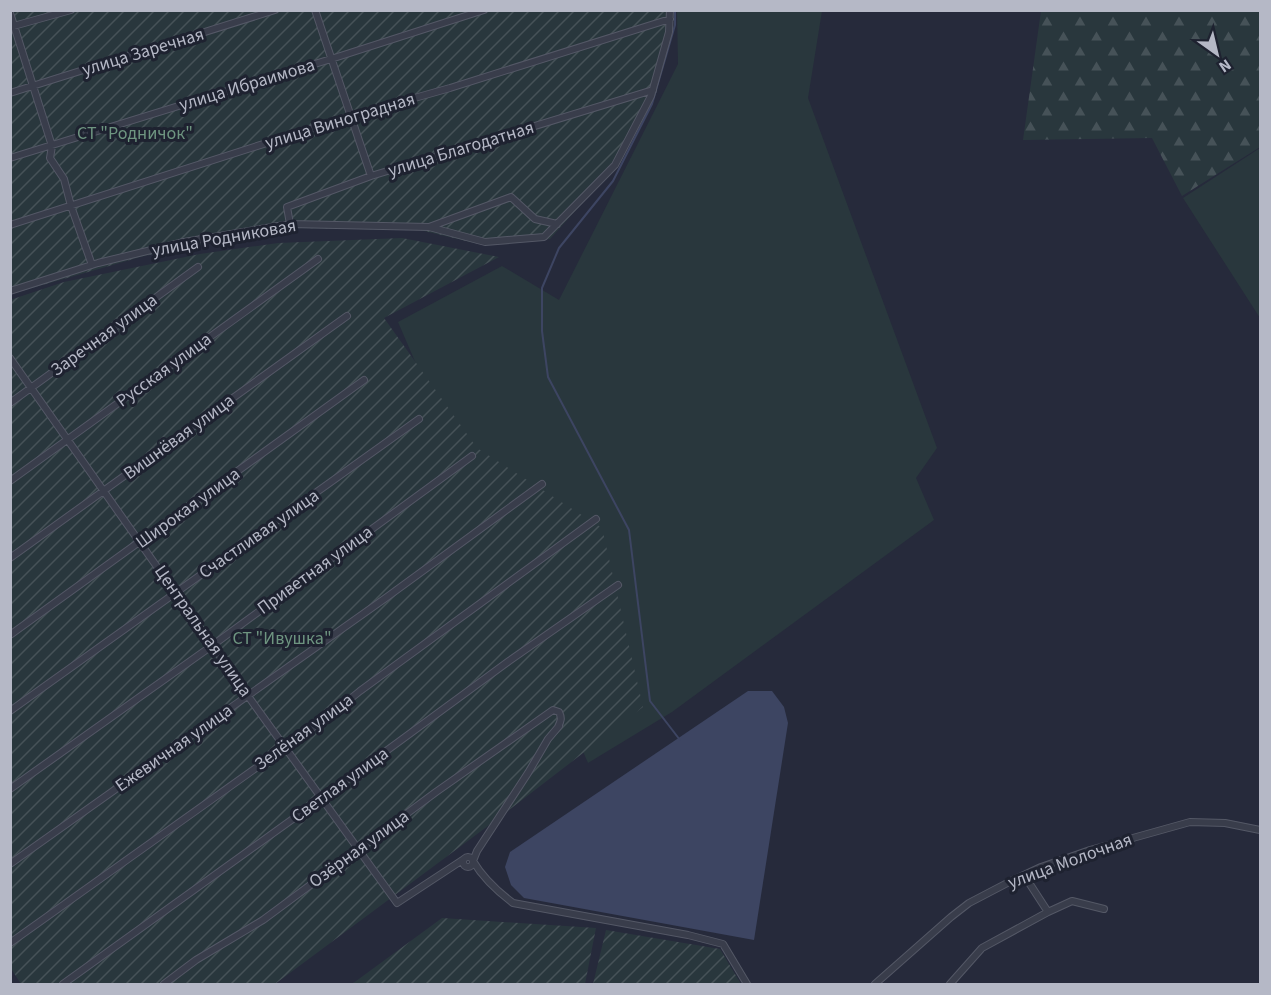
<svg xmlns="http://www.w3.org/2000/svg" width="1271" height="995" font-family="'Source Sans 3',sans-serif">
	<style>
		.grass { fill: #29373d }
		.forest { fill: url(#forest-firs) }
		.garden { fill: url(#garden-furrows) }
		.water { fill: #3d4562 }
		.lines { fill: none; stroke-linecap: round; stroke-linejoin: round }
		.stream { stroke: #3d4562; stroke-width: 2 }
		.minor-casing { stroke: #545866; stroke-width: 8 }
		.minor { stroke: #393d4b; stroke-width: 6 }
		.labels { text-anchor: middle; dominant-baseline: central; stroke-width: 6; stroke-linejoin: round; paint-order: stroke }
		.street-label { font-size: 18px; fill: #b5b8c6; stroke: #1e2230 }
		.park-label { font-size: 18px; fill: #6e9580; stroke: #1e2230 }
	</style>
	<defs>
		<pattern id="forest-firs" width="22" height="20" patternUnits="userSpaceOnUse" patternTransform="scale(1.5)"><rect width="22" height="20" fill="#29373d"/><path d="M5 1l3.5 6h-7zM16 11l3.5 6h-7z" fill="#465258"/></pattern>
		<pattern id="garden-furrows" width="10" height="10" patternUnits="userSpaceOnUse" patternTransform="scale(1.5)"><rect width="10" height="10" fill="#29373d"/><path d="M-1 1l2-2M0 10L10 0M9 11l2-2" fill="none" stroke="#465258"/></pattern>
	</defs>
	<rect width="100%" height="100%" fill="#262a3b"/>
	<path class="grass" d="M677,11h145l-14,87 129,350 -21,30 18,42 -262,192 -84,51 -190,-441 104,-56 57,34 119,-236z
		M1260,148v170l-77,-120z"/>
	<path class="forest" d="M1041,11h219v136l-78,49 -30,-58 -129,2z"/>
	<path class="garden" d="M11,11h656v16l-20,75 -29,61 -68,76 -67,6 -63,-15 -127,-2 -149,28 -133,38z
		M402,238l97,19 -115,61 93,130 125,80 41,179 -151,116 -217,161h-254l-11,-17v-667l54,-18 136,-28 78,-11z
		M442,918l154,10 -11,56h-233z
		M606,930l114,19 21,35h-148z"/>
	<path class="water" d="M748,691h24l12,16 4,16 -34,217 -230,-42 -13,-13 -6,-18 5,-15z"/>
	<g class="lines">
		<path class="stream" d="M675,10v15l-23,79 -39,77 -54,67 -17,40v43l6,46 81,153 21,171 30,39"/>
		<g class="minor-casing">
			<path id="minor" d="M315,10l56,166
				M10,13l42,133 -2,12 14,21 7,27 21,59
				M10,27l61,-17
				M10,93l265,-83
				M10,158l321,-99 153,-49
				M290,224l-3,-17 84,-31 282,-86
				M10,225l341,-109 99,-28 220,-69
				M429,227l82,-30 24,22 22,5
				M10,291l88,-28 86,-21 106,-18 139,3 56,15 59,-5 71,-72 36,-69 18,-64 1,-22
				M10,358l238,338 149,207 67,-44
				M10,403l188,-136
				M10,481l308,-222
				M10,558l337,-242
				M10,635l354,-255
				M10,711l409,-292
				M559,726l-11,13 -20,34 -51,78 -4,10c10,17 24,30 40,42l175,32 35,9 24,40
				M10,789l203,-144 259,-189
				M463 862a5 5 0 1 1 10 0a5 5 0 1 1-10 0Z
				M10,864l377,-267 155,-113
				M1024,875l24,37
				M10,943l319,-227 31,-25 236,-172
				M63,984l259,-186 187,-137 109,-76
				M164,984l32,-24 67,-40 173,-128 117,-82 6,2c3,6 2,9 -1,15
				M875,984l76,-67 18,-14 44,-23 28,-13 49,-17 100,-28 35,1 35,7
				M950,984l32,-36 66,-36 24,-11 32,8"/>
		</g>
		<use href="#minor" class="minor"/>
	</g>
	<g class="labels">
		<g class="street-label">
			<text transform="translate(143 52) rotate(-17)">улица Заречная</text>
			<text transform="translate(247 85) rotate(-17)">улица Ибраимова</text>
			<text transform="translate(340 121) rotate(-17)">улица Виноградная</text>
			<text transform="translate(461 149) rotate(-17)">улица Благодатная</text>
			<text transform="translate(224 238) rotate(-10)">улица Родниковая</text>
			<text transform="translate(104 335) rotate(-36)">Заречная улица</text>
			<text transform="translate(164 370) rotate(-36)">Русская улица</text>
			<text transform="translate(179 437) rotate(-36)">Вишнёвая улица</text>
			<text transform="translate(188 508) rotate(-36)">Широкая улица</text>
			<text transform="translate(259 534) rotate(-35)">Счастливая улица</text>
			<text transform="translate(315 570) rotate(-36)">Приветная улица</text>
			<text transform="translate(203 631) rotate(55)">Центральная улица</text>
			<text transform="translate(304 732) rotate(-36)">Зелёная улица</text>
			<text transform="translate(174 748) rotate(-35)">Ежевичная улица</text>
			<text transform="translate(340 785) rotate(-36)">Светлая улица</text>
			<text transform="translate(359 849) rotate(-36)">Озёрная улица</text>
			<text transform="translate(1070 861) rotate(-20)">улица Молочная</text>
		</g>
		<g class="park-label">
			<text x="135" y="133">СТ "Родничок"</text>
			<text x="282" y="638">СТ "Ивушка"</text>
		</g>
	</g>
	<rect width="1271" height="995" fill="none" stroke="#b5b8c6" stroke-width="24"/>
	<g transform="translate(1217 54) rotate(146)" stroke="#1e2230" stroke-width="4.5" paint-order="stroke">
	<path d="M0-4.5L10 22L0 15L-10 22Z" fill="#b5b8c6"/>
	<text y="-9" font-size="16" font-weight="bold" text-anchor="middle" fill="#b5b8c6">N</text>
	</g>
</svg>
